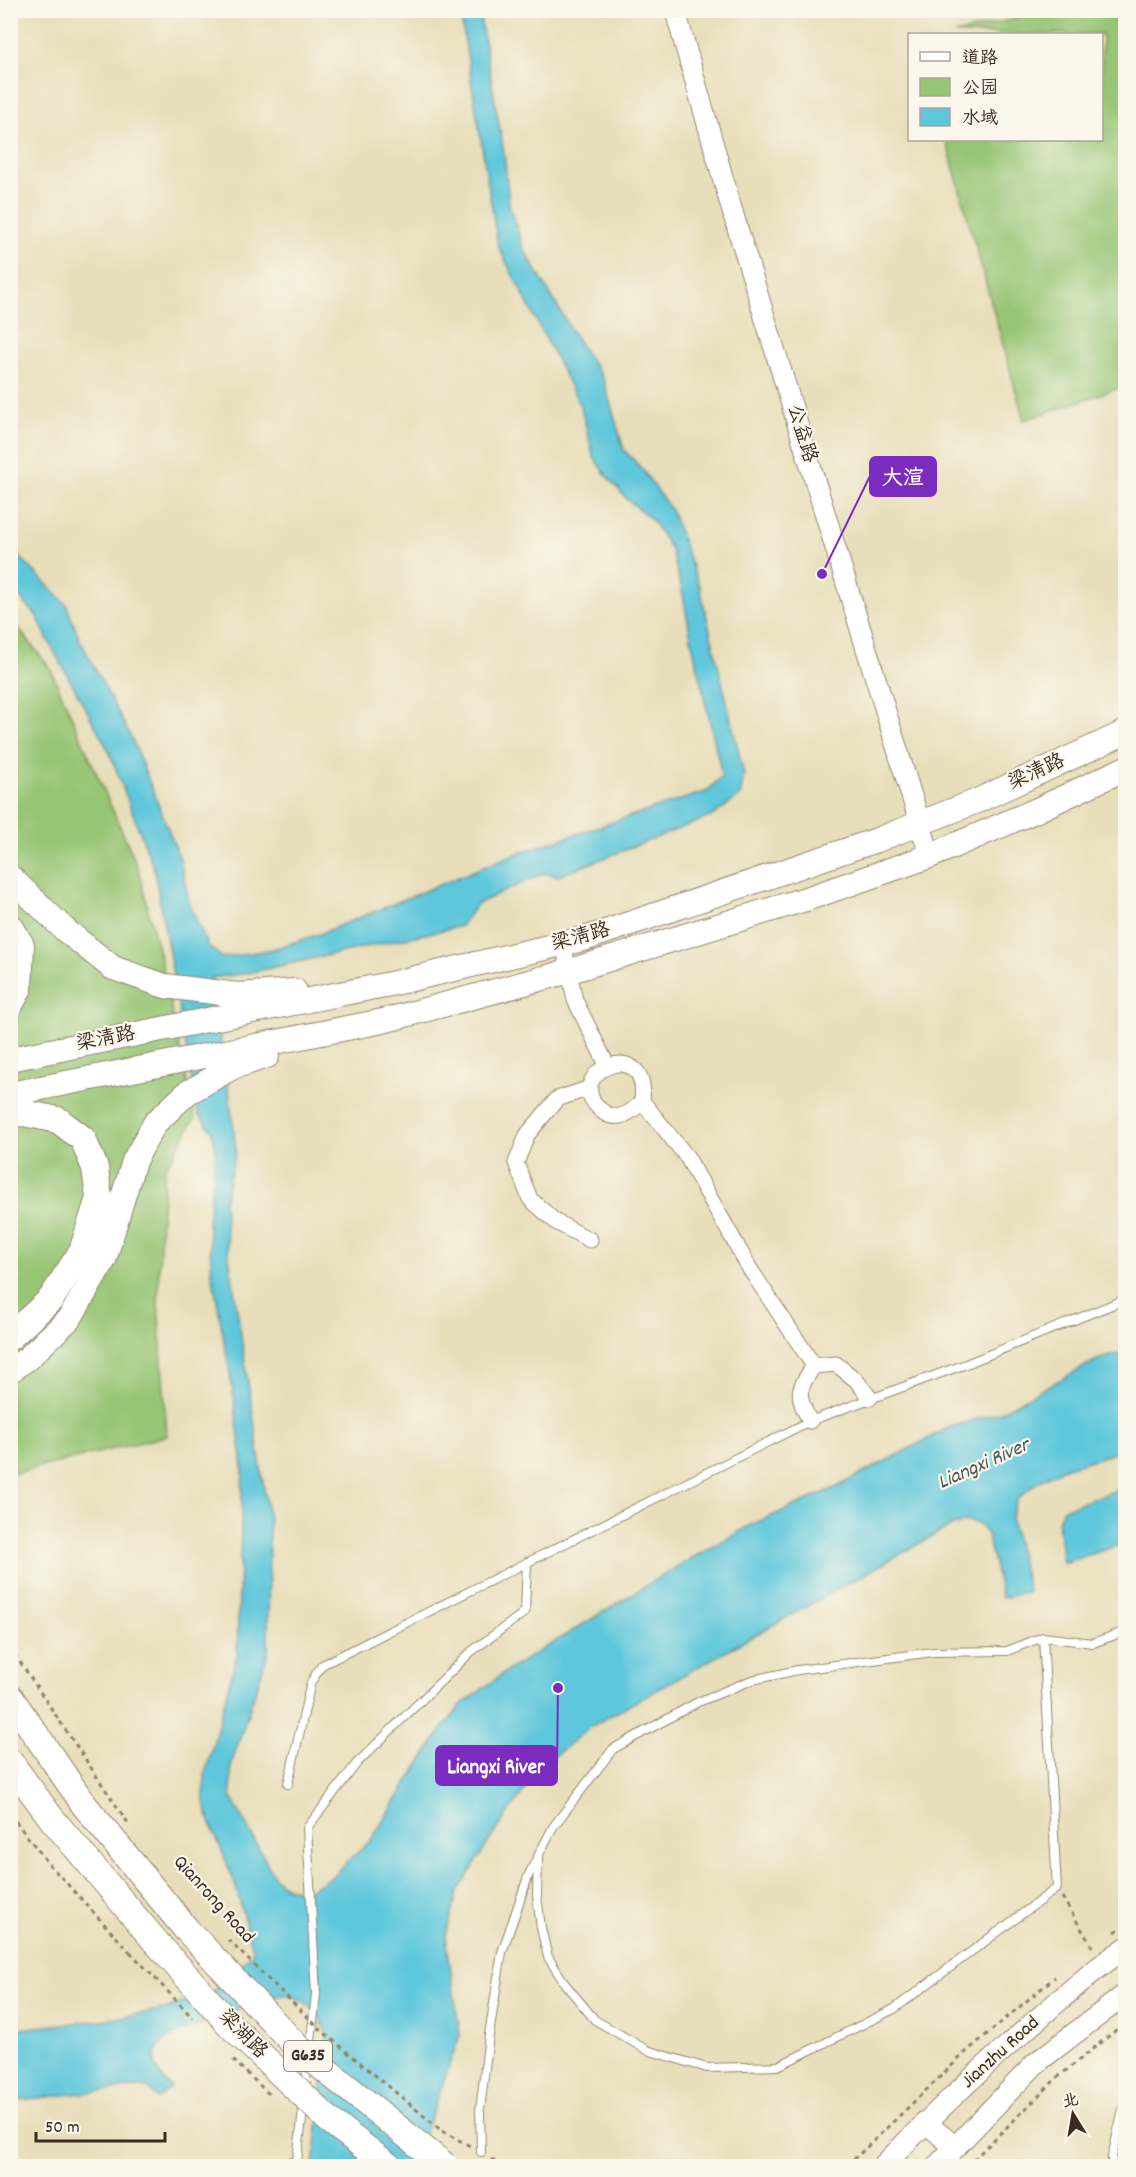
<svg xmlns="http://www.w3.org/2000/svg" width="1136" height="2177" font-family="Dekko,'LXGW WenKai TC',sans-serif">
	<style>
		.green { fill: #96c573; stroke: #687848; stroke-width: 1.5 }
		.water { fill: #5fc7db; stroke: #4d787c; stroke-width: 1.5 }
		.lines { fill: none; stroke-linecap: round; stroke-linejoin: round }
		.service-casing { stroke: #92846c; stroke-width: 10 }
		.minor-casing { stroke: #92846c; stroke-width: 17 }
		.tertiary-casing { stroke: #92846c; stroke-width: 22 }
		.secondary-casing { stroke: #92846c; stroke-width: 23 }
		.primary-casing { stroke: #92846c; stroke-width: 26 }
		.trunk-casing { stroke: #92846c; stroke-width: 28 }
		.path { stroke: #92846c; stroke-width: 3; stroke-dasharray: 4.5 4.5; stroke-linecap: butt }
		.service { stroke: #fff; stroke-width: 8 }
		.minor { stroke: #fff; stroke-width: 15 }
		.tertiary { stroke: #fff; stroke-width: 20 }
		.secondary { stroke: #fff; stroke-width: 21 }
		.primary { stroke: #fff; stroke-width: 24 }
		.trunk { stroke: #fff; stroke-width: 26 }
		.trunk-bridge-casing { stroke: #92846c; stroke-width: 28; stroke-linecap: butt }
		.path-bridge { stroke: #92846c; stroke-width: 3; stroke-dasharray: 4.5 4.5; stroke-linecap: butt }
		.trunk-bridge { stroke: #fff; stroke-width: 26 }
		.labels { text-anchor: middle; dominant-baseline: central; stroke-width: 4.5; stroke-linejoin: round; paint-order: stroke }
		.shield { fill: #fbf7ec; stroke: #75685c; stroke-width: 1.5 }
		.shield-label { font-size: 18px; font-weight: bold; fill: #3b2a1e }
		.street-label { font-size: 20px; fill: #3b2a1e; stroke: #fbf7ec }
		.water-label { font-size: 21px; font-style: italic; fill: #465957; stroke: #fbf7ec }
		.leader { fill: none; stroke: #7b2cbf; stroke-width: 2 }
		.callout-dot { fill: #7b2cbf; stroke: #fbf7ec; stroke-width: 2 }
		.callout { fill: #7b2cbf; stroke: #7b2cbf; stroke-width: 2 }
		.callout-label { font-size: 21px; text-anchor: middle; font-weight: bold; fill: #fff }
	</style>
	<rect width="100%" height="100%" fill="#fbf7ec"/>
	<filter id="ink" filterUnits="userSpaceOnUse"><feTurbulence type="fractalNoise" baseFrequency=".0167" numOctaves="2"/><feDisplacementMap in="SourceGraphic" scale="12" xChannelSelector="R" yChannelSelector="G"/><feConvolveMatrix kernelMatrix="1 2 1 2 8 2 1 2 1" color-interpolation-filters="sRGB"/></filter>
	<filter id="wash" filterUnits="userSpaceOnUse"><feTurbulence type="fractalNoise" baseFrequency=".008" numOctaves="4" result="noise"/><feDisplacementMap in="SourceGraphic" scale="24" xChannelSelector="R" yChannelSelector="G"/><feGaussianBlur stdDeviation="1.35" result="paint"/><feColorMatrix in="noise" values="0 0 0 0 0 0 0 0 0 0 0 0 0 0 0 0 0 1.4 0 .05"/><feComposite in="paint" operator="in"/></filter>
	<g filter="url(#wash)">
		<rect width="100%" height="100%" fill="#e8deba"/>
		<path class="green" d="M1045,11h67l13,49v326l-101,34 -78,-280h156v-106h-147z
			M10,618l40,50 87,197 25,100 33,153 -30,50 -4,52 -3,82 9,134 -156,38z"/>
		<path class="water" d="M460,11h19l25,142 5,50 14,45 59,100 21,30 21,72 18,19 29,41 29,78 44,187 -4,21 -28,20 -154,60 -14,-3 -67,31 -16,22 -214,47 -36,5 18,113 7,59 -12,52 3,41 42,278 -1,132 -37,112v32l44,81 12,10 19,4 24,-14 41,-38 65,-102 25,-33 44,-33 175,-107 71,-40 86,-38 113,-60 50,-15 97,-52 28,-8v98l-61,18 -28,15 -19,17 -6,17 17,74 -26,7 -15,-64 -8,-10 -12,-3 -16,5 -361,201 -50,41 -42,59 -41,66 -11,43 14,99 -47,131h-99l13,-130c-6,-22 -18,-38 -43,-41 -11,-2 -105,38 -120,45 -17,17 -8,33 7,47l-13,12 -9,-11 -14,-1 -124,14v-71l101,-11 53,-10 47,-17 41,-39 -18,-70 -25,-61 -6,-21 1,-27 32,-119 6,-188 -10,-76 -21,-118 -4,-50 8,-74 -4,-18 -14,-18 -44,-244 -45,-118 -61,-111 -11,-24 -26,-28 -1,-41 56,57 13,34 53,101 48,120 10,47 19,41 14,11 50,-9 44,-14 198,-81 193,-63 14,-16 -30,-132 -9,-49 -12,-45 -19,-29 -25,-21 -21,-24 -12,-17 -13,-51 -83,-161z
			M1125,1487v62l-2,-5 -60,19 -5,-42 5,-12z"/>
	</g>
	<g filter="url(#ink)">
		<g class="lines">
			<g class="service-casing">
				<path id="service" d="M288,1784l23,-102 11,-17 488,-244 156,-57 160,-65
					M538,1858l-1,38 4,32 7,29 17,27 30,36 52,30 60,18 71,-2 116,-57 163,-121 -14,-251
					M310,2050l6,-56 -9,-166 50,-65 115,-112 53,-39 2,-50
					M305,2088l3,-26
					M481,2152l-1,-42 9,-75 13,-83 27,-78 24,-47 60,-78 85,-47 54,-22 46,-10 135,-18 74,-1 36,-14 50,6 33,-12
					M284,2166l13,-6 7,-57
					M1112,2166v-9l11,-48 3,-5"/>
			</g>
			<g class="minor-casing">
				<path id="minor" d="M563,944l12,56 32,65
					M590,1088l-33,11 -30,36 -11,28 14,36 26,23 34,18
					M642,1101c-14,16 -31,23 -46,4 -30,-34 54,-70 46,-4l45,56 63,112 64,97c-17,24 -18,29 -4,55
					M814,1366l22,-2 20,16 14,18"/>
			</g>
			<g class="tertiary-casing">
				<path id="tertiary" d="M675,10l59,207 196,639"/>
			</g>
			<g class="secondary-casing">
				<path id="secondary" d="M925,2122l30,25
					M883,2166c50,-52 102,-101 157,-149 28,-24 55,-49 86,-69
					M937,2166l99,-103 90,-69"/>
			</g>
			<g class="primary-casing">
				<path id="primary" d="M10,877l55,53 48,38 52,18 73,9 57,-4
					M10,1059l380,-75 197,-46 290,-98 100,-39 149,-69
					M10,1094l373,-73 187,-50 239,-73 121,-42 107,-46 89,-42
					M10,1371l18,-13 42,-40 34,-58 30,-99 21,-38 32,-30 46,-26 34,-11"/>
			</g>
			<g class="trunk-casing">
				<path id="trunk" d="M10,926l11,19 -2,43 -9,17
					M10,1114l14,-1 34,7 25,19 12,29 4,30 -17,53 -31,48 -41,38
					M10,1697l75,109 101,123
					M10,1762l42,57 104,123"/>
			</g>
			<path class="path" d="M10,1647l118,176
				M10,1814l38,49 82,89
				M1062,1897l31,51
				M1115,1932l11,-8
				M442,2131l28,15
				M491,2159l11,7
				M847,2166l119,-114 89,-75
				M967,2166l91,-89 68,-55"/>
			<use href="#service" class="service"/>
			<use href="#minor" class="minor"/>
			<use href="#tertiary" class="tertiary"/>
			<use href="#secondary" class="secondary"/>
			<use href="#primary" class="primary"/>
			<use href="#trunk" class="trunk"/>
			<g class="trunk-bridge-casing">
				<path id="trunk-bridge" d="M186,1929l111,118 148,119
					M156,1942l75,84 98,94 60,46"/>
			</g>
			<path class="path-bridge" d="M228,1940l93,90 121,101
				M130,1952l63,66
				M233,2060l37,35"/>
			<use href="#trunk-bridge" class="trunk-bridge"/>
		</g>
	</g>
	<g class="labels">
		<rect class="shield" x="284" y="2041" width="48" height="30" rx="4.5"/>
		<g class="shield-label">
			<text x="308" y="2056">G635</text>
		</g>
		<g class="street-label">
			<text transform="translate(801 434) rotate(73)">公益路</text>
			<text transform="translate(1037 773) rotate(-25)">梁清路</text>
			<text transform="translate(581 938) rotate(-15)">梁清路</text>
			<text transform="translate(106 1040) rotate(-11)">梁清路</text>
			<text transform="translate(213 1900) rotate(48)">Qianrong Road</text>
			<text transform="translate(242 2035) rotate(45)">梁湖路</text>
			<text transform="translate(1001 2053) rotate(-42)">Jianzhu Road</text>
		</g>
		<g class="water-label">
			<text transform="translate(984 1465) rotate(-24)">Liangxi River</text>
		</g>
	</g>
	<path class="leader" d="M822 574L870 476M558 1688L557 1766"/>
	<g class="callout-dot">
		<circle cx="822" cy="574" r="6"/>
		<circle cx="558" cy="1688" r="6"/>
	</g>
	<g class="callout">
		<rect x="870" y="457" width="66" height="39" rx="6"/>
		<rect x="436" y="1746" width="121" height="39" rx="6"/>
	</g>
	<g class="callout-label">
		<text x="903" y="484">大渲</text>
		<text x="496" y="1773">Liangxi River</text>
	</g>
	<rect width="1136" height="2177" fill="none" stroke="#fbf7ec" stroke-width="36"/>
	<rect x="908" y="33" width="195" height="108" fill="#fbf7ec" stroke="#aea59a" stroke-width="1.5"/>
	<rect x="920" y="52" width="30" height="9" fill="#ffffff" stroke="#aea59a" stroke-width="1.5"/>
	<text x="962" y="63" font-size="18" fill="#3b2a1e">道路</text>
	<rect x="920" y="78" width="30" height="18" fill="#96c573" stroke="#aea59a" stroke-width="1.5"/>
	<text x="962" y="93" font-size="18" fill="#3b2a1e">公园</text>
	<rect x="920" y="108" width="30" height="18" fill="#5fc7db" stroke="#aea59a" stroke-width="1.5"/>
	<text x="962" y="123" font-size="18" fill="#3b2a1e">水域</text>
	<g transform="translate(1073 2114) rotate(349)" stroke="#fbf7ec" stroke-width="4.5" paint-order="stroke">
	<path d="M0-4.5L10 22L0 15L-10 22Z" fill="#3b2a1e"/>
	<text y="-9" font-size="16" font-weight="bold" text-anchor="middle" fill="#3b2a1e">北</text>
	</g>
	<path d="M36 2132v9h129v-9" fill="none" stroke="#3b2a1e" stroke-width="3"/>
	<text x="45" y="2132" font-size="18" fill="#3b2a1e" stroke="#fbf7ec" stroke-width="4.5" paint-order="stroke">50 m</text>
</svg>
